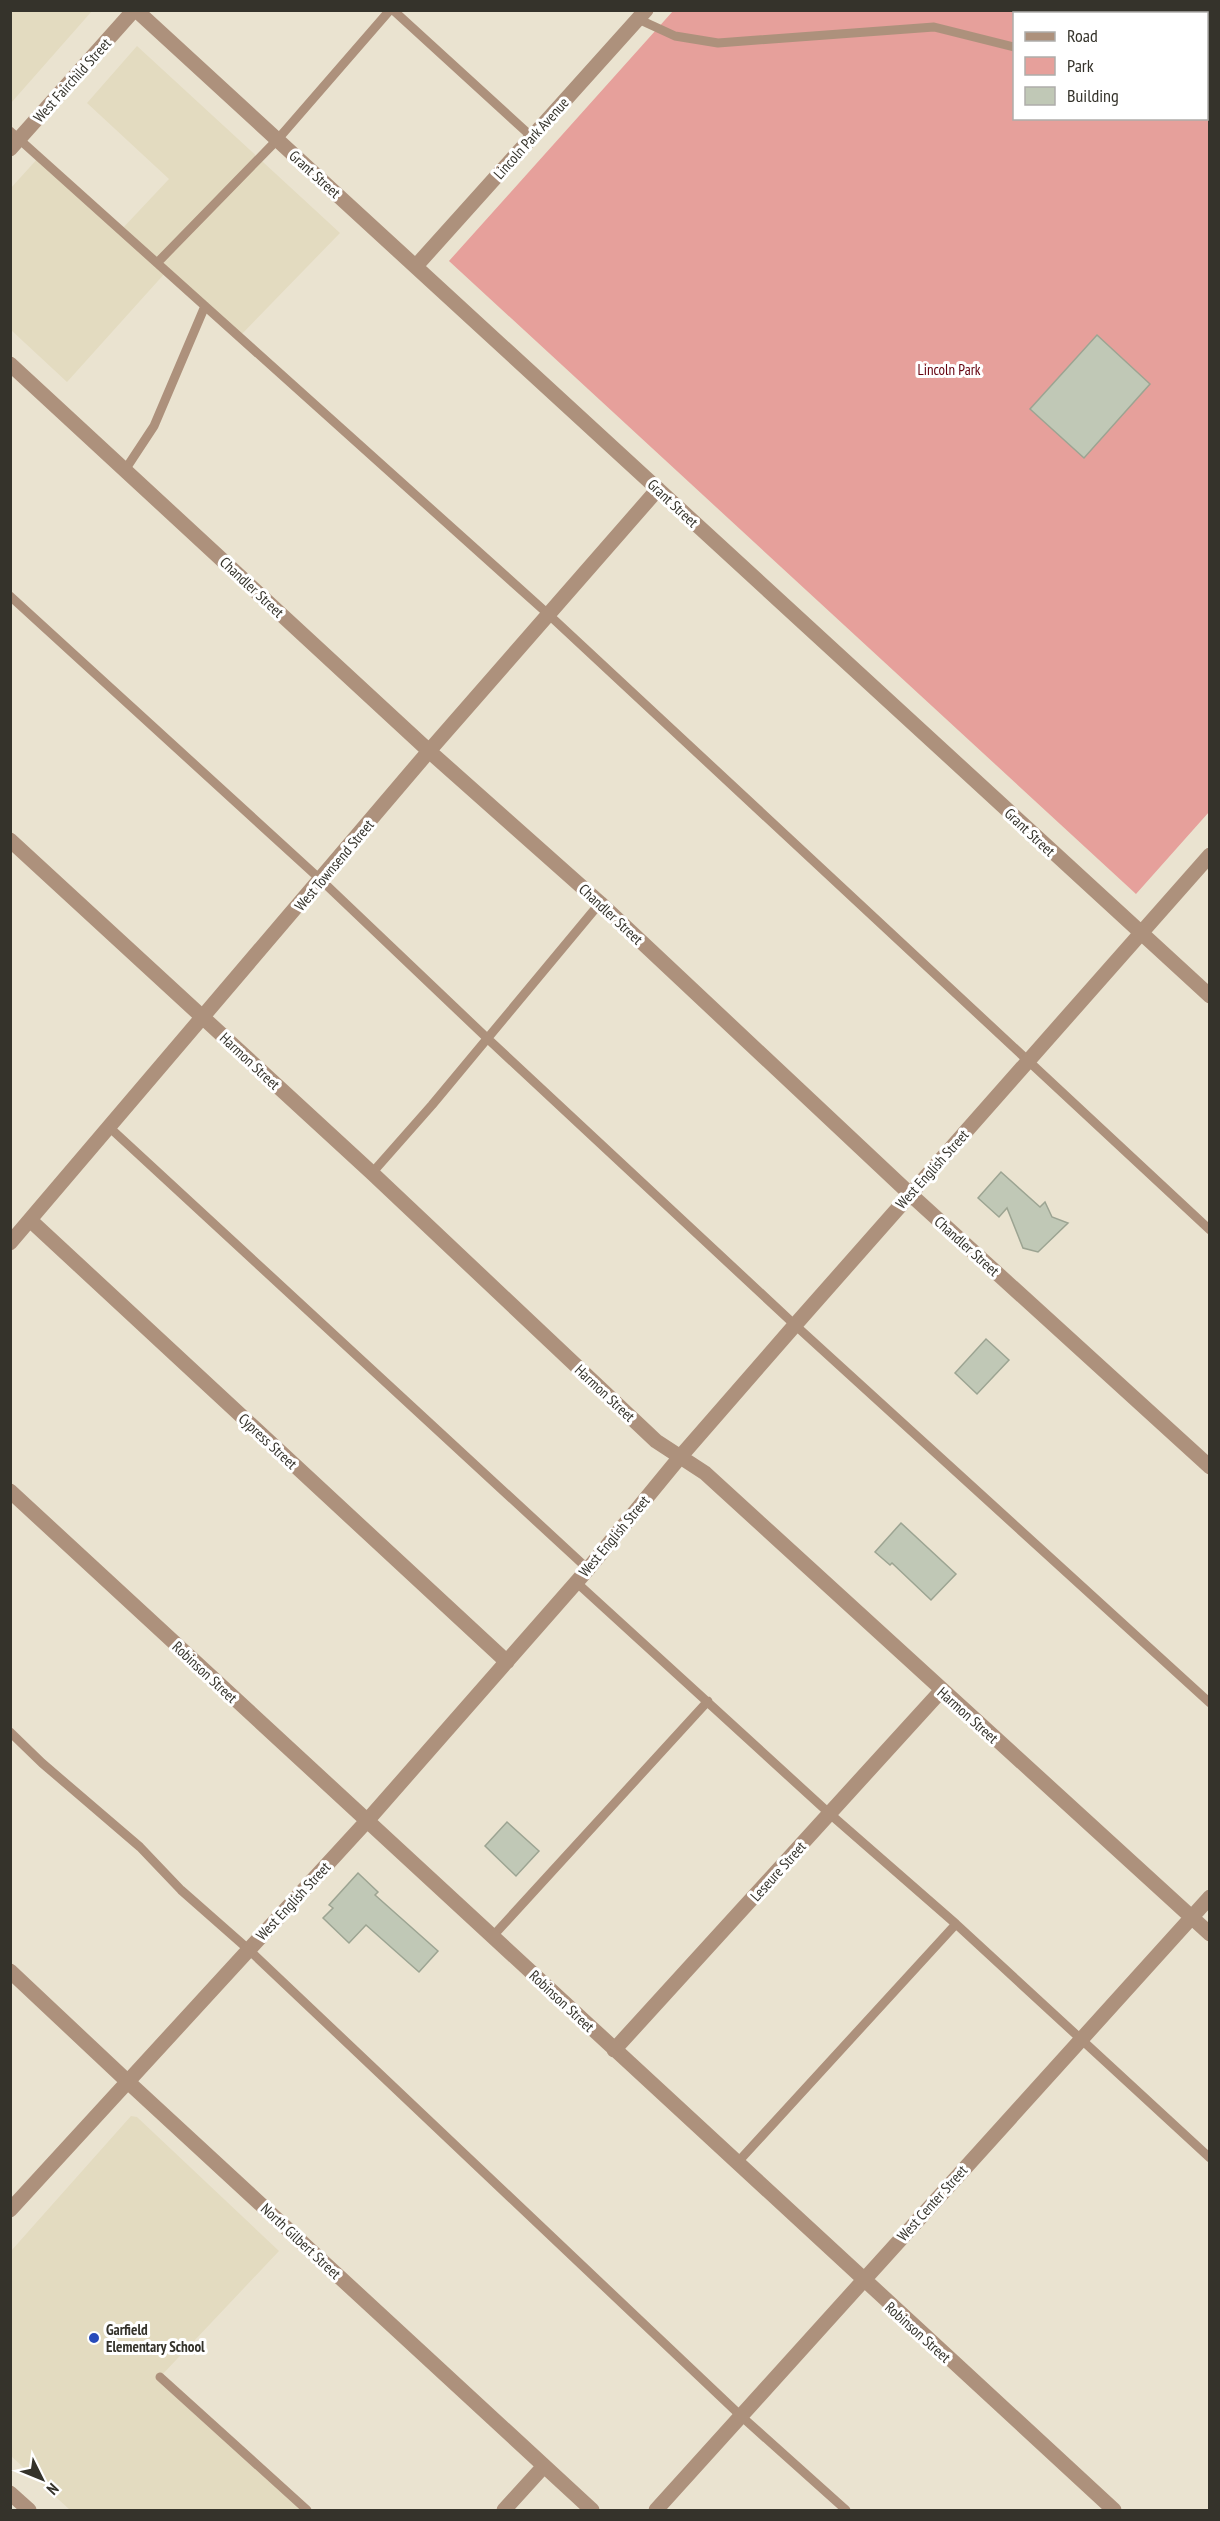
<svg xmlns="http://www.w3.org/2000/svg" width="1220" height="2521" font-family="'PT Sans Narrow',sans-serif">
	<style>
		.built { fill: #e3dbc0 }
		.green { fill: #e6a09b; fill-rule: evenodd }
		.building { fill: #c0c8b6; stroke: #9ca492; stroke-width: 1.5 }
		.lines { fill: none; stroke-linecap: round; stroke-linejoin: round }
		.service { stroke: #ad917c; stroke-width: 9 }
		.minor { stroke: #ad917c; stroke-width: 15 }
		.poi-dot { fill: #274bba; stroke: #fff; stroke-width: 2 }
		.labels { text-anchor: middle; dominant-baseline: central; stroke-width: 6; stroke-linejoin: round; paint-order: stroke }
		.street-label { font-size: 15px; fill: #35332b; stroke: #fff }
		.park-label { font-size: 15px; fill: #64000d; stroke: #fff }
		.poi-label { font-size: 15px; font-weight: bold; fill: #35332b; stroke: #fff; text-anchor: start }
	</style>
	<rect width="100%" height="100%" fill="#eae3d0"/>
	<path class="built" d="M11,10l81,1 -81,92 -1,-92z
		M137,46l203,187 -101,104 -73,-65 -99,110 -56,-52 -1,-141 29,-32 82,73 48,-51 -82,-76z
		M131,2116l6,1 142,134 -119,126 147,133h-237l-59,-54v-205z"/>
	<path class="green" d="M673,11h536v801l-73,82 -687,-633zM1014,14h192v104h-192z"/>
	<path class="building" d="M1097,335l53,49 -66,74 -54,-49z
		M1001,1172l39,35 5,-5 7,15 16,6 -30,29 -15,-4 -16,-40 -8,9 -21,-19z
		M986,1339l23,21 -32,34 -22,-21z
		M901,1523l55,51 -25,26 -39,-37 -2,2 -15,-13z
		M507,1822l32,29 -23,25 -31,-30z
		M358,1873l20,19 -3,3 63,56 -19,21 -53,-47 -17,18 -26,-25 10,-10 -4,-3z"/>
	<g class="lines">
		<path class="service" d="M393,10l139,127
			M638,19l37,17 43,7 216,-16 80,20
			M1206,113l4,2
			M10,131l538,483 662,616
			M157,263l121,-124 112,-129
			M125,470l29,-44 51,-120
			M10,596l311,284 167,159 307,286 415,378
			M109,1127l479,442
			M372,1173l60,-68 168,-202
			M576,1582l254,232 126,110 254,234
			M10,1732l32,31 98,84 41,43 67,59 493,467 105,94
			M492,1937l216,-236
			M737,2163l219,-239
			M160,2377l147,133"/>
		<path class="minor" d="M136,10l1074,986
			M10,149l124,-139
			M416,266l230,-256
			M10,364l419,387 171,152 310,291 300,273
			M10,840l362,333 284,268 49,32 505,461
			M30,1220l477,442
			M10,1243l419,-492 229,-262
			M10,1491l1104,1019
			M10,1971l117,110 465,429
			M614,2050l327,-359
			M10,2210l356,-388 222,-253 92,-112 115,-132 415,-470
			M10,2493l19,17
			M504,2510l40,-44
			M656,2510l554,-613"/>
	</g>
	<circle class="poi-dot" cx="94" cy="2338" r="6"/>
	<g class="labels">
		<g class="street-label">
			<text transform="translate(72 80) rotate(-48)">West Fairchild Street</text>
			<text transform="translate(531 138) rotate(-48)">Lincoln Park Avenue</text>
			<text transform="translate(315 174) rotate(42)">Grant Street</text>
			<text transform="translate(673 503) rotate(43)">Grant Street</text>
			<text transform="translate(252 587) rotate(43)">Chandler Street</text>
			<text transform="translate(1030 832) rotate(43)">Grant Street</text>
			<text transform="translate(334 865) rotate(-50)">West Townsend Street</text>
			<text transform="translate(611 914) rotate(43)">Chandler Street</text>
			<text transform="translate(250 1061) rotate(43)">Harmon Street</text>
			<text transform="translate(932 1169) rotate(-48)">West English Street</text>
			<text transform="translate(967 1246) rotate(42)">Chandler Street</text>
			<text transform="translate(605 1393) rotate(43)">Harmon Street</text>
			<text transform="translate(268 1441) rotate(43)">Cypress Street</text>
			<text transform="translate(614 1536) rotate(-50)">West English Street</text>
			<text transform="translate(205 1672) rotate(43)">Robinson Street</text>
			<text transform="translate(968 1715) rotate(42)">Harmon Street</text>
			<text transform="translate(778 1871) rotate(-48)">Leseure Street</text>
			<text transform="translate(293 1901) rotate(-47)">West English Street</text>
			<text transform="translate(562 2001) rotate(43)">Robinson Street</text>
			<text transform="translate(932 2203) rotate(-48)">West Center Street</text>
			<text transform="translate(301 2241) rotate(43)">North Gilbert Street</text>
			<text transform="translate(918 2332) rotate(42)">Robinson Street</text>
		</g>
		<g class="park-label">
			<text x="949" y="369">Lincoln Park</text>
		</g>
		<g class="poi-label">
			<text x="106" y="2329">Garfield<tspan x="106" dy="17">Elementary School</tspan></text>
		</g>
	</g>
	<rect width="1220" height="2521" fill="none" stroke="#35332b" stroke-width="24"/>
	<rect x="1013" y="12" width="195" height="108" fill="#ffffff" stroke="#aeadaa" stroke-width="1.5"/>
	<rect x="1025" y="32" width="30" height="9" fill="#ad917c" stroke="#aeadaa" stroke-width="1.5"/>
	<text x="1067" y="42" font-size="18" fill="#35332b">Road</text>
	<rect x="1025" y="57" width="30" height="18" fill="#e6a09b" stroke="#aeadaa" stroke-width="1.5"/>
	<text x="1067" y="72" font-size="18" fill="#35332b">Park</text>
	<rect x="1025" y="87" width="30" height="18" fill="#c0c8b6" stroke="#aeadaa" stroke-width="1.5"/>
	<text x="1067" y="102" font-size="18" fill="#35332b">Building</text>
	<g transform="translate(42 2479) rotate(133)" stroke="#ffffff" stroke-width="4.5" paint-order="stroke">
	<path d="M0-4.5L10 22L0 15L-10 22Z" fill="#35332b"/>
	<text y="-9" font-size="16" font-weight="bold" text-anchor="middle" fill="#35332b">N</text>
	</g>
</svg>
